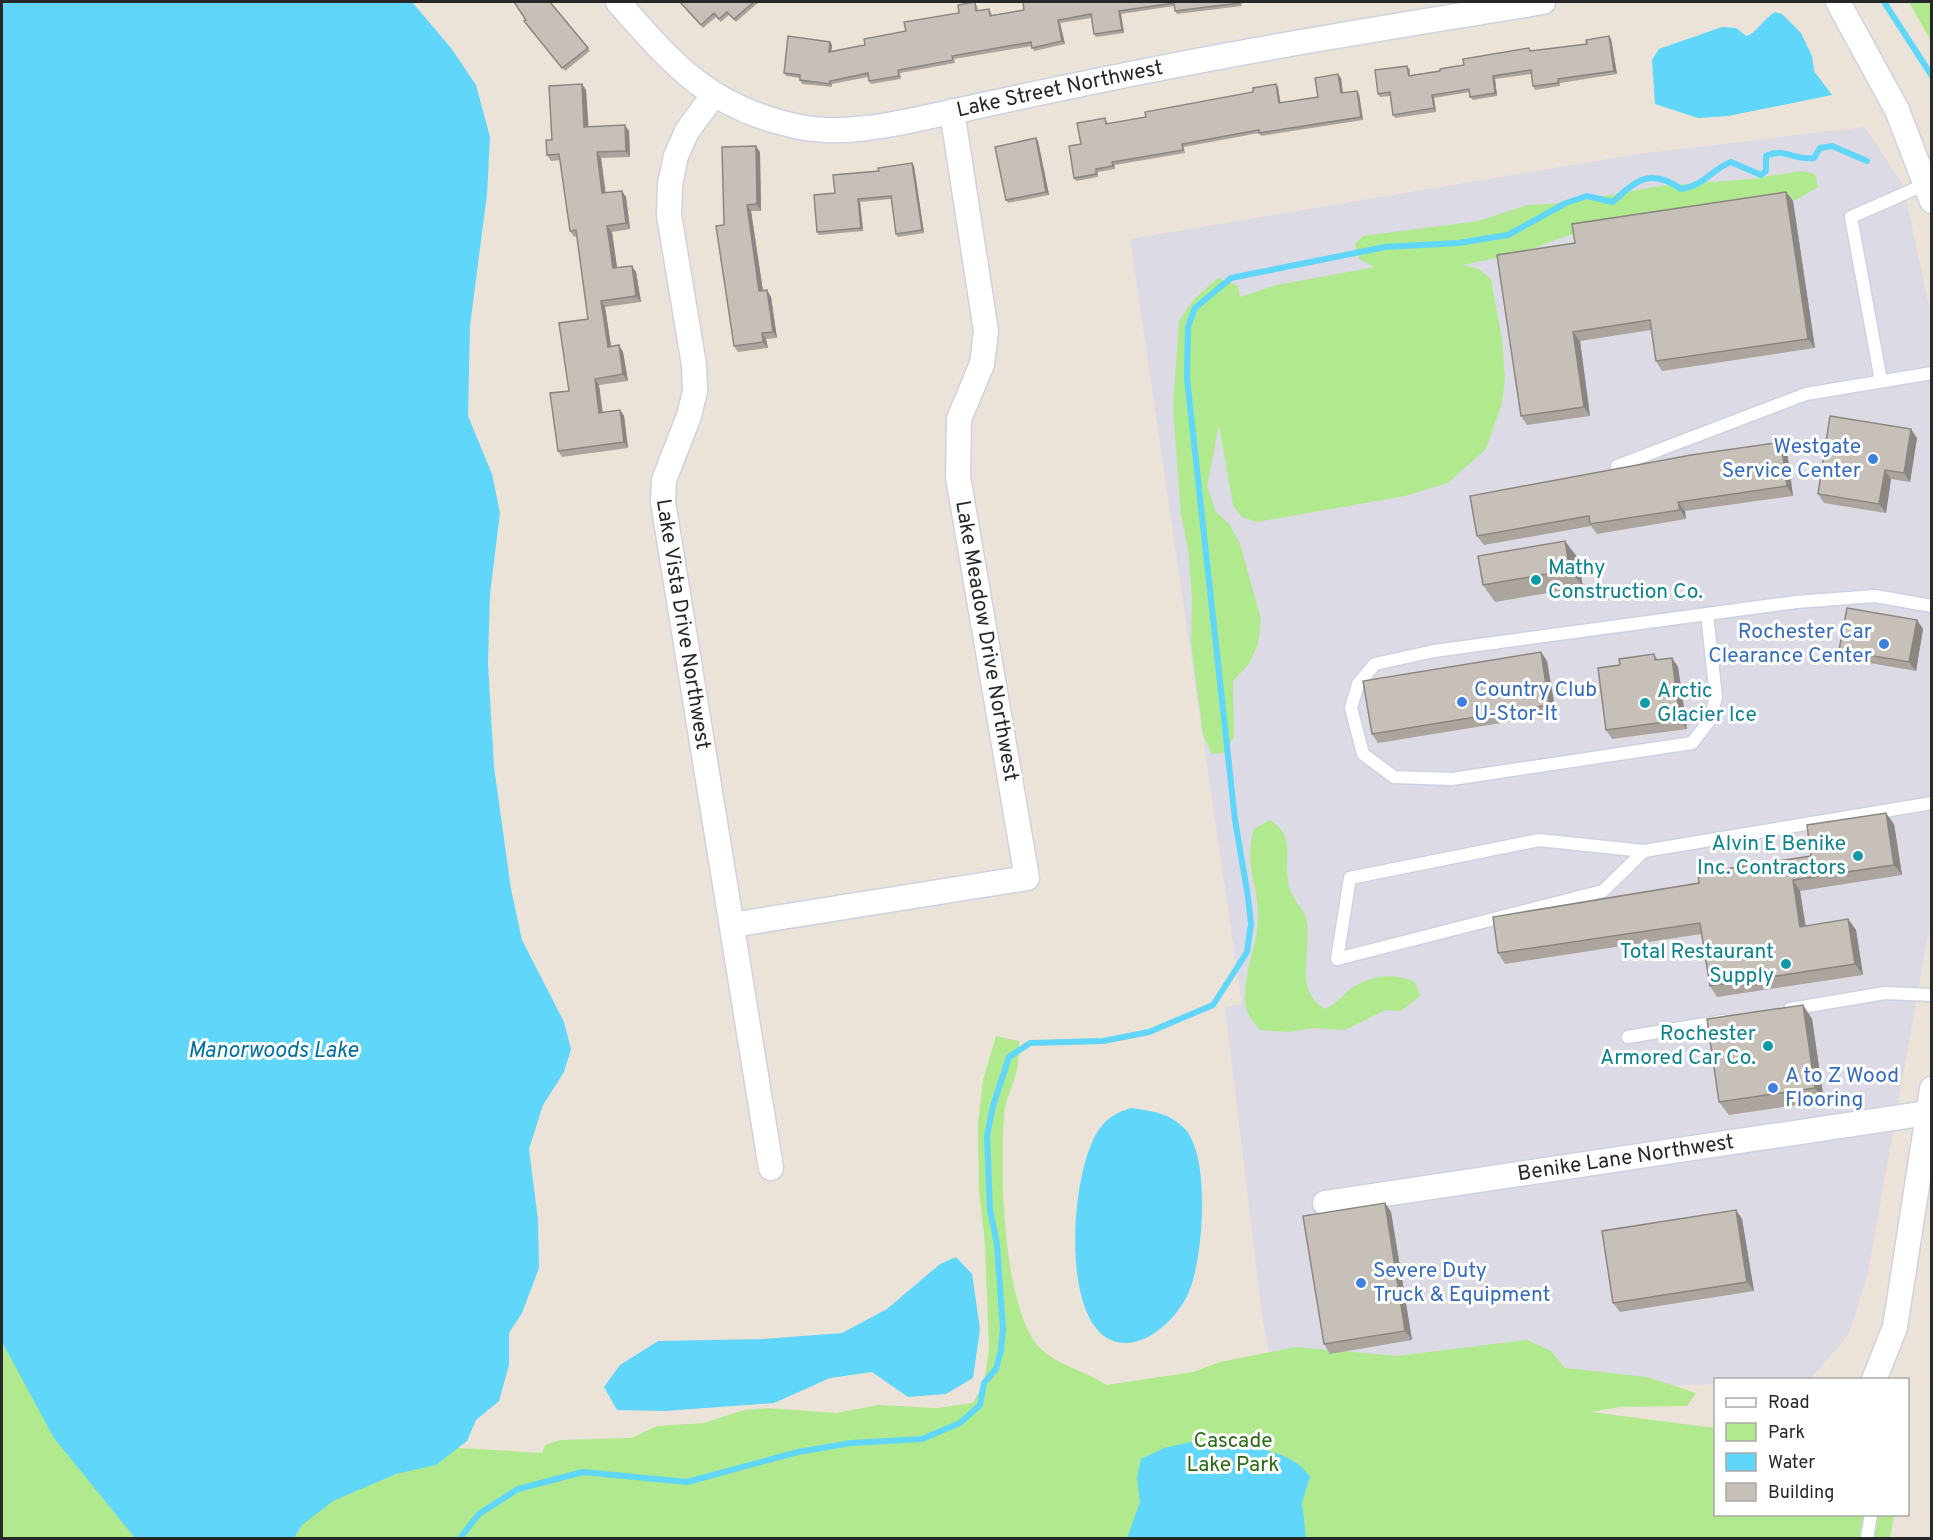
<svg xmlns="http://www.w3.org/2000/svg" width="1933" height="1540" font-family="Overpass,sans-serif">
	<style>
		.industrial { fill: #dcdae4 }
		.green { fill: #b0e98e }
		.water { fill: #5fd6fa }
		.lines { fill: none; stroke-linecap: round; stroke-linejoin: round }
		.stream { stroke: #5fd6fa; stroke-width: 6 }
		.lane-casing { stroke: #cdd2e3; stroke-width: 15 }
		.street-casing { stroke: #cdd2e3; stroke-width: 27 }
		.lane { stroke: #fff; stroke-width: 12 }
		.street { stroke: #fff; stroke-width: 24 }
		.wall { fill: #aba59e }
		.shaded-wall { fill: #8b8681 }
		.building { fill: #c7c0b8; stroke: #8b8681; stroke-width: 1.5 }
		.shop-dot { fill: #3f7fe0; stroke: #fff; stroke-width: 2 }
		.culture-dot { fill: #0f9aa8; stroke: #fff; stroke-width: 2 }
		.labels { text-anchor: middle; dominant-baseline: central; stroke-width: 6; stroke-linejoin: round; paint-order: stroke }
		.street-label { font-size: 21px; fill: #282828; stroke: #fff }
		.shop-label { font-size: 21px; fill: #366cbe; stroke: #fff; text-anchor: start }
		.culture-label { font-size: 21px; fill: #0d838f; stroke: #fff; text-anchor: end }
		.park-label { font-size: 21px; fill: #286b12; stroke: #fff }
		.water-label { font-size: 22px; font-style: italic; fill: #0171a4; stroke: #fff }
	</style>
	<rect width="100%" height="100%" fill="#ece3d8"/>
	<path class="industrial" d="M1865,127l38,58 29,135 -1,598 -63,355 -19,61 -39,45 -94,1 -1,4 -253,12 -190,-24 -10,-57 -37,-308 17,-3 -112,-765 508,-85z"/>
	<path class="green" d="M1909,2h22v39z
		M1801,171l14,3 3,13 -22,13h-40l-167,28 -69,25 -58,12 17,4 12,10 11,61 3,39 -3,24 -16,46 -38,34 -43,13 -148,26 -15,-5 -9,-12 -14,-80 -12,61 9,26 14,13 10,19 21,75 -3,25 -9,20 -16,17 1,56 -11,16 -11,1 -9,-19 -12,-92 1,-45 -4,-50 -7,-33 -8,-107 6,-87 16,-23 23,-20 20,8 2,11 37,-12 98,-18 -16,-8 -4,-15 8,-8 115,-15 50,-16 38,-2 94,-17 91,-7z
		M1270,820c28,18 12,38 19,66 3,14 17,25 18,37 5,31 -14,67 18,86 14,-6 18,-16 30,-23 19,-11 40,-13 60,-4l5,14 -19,15 -16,-1 -40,20 -31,-2 -26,4 -28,-2c-7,-8 -14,-17 -15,-28 -2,-30 13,-56 13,-86 0,-33 -15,-52 -4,-87z
		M2,844l79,581 461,28 3,-8 15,-5 72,-2 25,-12 47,-3 40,-13 23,-2 69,5 43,-8 57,3 37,-5 11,-20 5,-34 -4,-104 -6,-56 -1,-65 5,-44 13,-44 23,5c0,12 0,24 -4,36 -3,10 -8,20 -10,30 -6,55 -3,199 34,240 18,19 46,23 67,38l87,-13 27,-10 76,-15 101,9 130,-16 24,11 14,17 82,9 49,16 -9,13 -68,1 -28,5 124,16 1,86 178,1 -4,23h-1888z"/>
	<path class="water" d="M2,2h410l39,46 25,37 14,52 -3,57 -17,132 -2,90 24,58 8,39 -10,81 -2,69 6,104 17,122 11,51 42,82 7,27 -7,23 -21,33 -14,44 9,71 1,48 -17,45 -13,20v32l-10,36 -23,19 -9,21 -31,24 -40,9 -63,27 -31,24 -8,13h-159l-81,-100 -52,-96z
		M1775,12l7,2 19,19 11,23 2,15 18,24 -104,21 -30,2 -43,-14 -3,-44 7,-11 63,-22 14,1 10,8c11,-3 17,-17 29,-24z
		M1131,1108c21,3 39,5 54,21 26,29 18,126 5,160 -8,23 -36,53 -63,54 -71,3 -58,-178 -26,-216 8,-11 18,-15 30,-19z
		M956,1257l16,17 8,55 -7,49 -27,16 -38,3 -36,-25 -42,6 -56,25 -109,8 -48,-1 -13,-23 16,-22 38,-24 105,-2 79,-6 45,-24 53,-45z
		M1191,1442c33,1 100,3 119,35l-8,26 4,35h-179l13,-36 -3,-24 4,-19 23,-11z"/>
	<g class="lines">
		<path class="stream" d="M1884,2l48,74
			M460,1538l19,-24 39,-25 65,-17 104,10 111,-30 53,-9 71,-4 38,-16 20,-18 4,-22 12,-14 5,-19 2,-21 -6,-85 -7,-34 -3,-74 6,-30 16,-49 21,-14 73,-2 46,-9 64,-27 34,-53 4,-28 -3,-27 -13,-77 -48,-442 1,-51 7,-19 36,-30 154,-31 73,-4 50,-8 58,-32 21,-7 26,6c23,-23 39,-34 68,-13 25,-4 28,-18 50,-27l30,13 5,-4v-15c17,-9 30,5 48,2l6,-10 12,-2 35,15"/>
		<g class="lane-casing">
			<path id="lane" d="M1881,381l-30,-164 75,-33
				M1617,466l189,-72 126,-21
				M1707,614l9,83 -6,23 -18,23 -240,36 -58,-2 -31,-23 -12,-46 7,-24 17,-20 59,-13 362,-49 79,-6 57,10
				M1644,851l-41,40 -266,68 13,-81 189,-38 105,11 288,-48
				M1790,1009l95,-16 47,2
				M1628,1037l95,-16
				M1867,1538l4,-24"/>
		</g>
		<g class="street-casing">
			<g id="street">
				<path id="s1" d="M618,2c57,65 93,107 182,125 52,10 106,-6 156,-16 53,-12 106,-23 160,-34 141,-29 284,-52 427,-75"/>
				<path d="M1838,2l59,108 35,91"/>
				<path id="s2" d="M713,96l-26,35 -11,25 -6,28 -1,31 25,150 1,26 -6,25 -25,64 -1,22 108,666"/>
				<path d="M732,925l295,-47 -69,-401 1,-58 23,-55 4,-33 -34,-220"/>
				<path id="s3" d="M1325,1203l602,-90"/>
				<path d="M1874,1380l21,-53 37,-238"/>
			</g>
		</g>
		<use href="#lane" class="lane"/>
		<use href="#street" class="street"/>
	</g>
	<path class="wall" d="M550,2l40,49 -25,20 -39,-47v-4z
		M679,2h80l-23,20 -7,-7 -8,7 -5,-5 -13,11z
		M1023,2h218l1,4 -65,8 -2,-3 -1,-5 -53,8 3,19 -28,4 -2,-3 -3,-16 -31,5 5,21 -31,7 -2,-5 -78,13 1,4 -55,10 1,6 -30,5 -2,-3 -1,-4 -36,7v3l-30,-3 -2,-4v-2l-14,-2 -2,-3 46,-31 2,3 -1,6 34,-6 94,-32 18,-8 1,6 13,1 1,3 32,-5z
		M1609,36l2,3 6,35 -57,9v3l-25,4 -2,-4 -2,-12 -36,5 2,17 -24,4 -3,-3v-5l-36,6 2,14 -41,6 -2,-3 -3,-19 -10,1 -2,-3 29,-28 3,3v6l30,-4 91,-20 56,-7z
		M1341,78l2,15 16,1 4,26 -102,16 -2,-3 -75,14 1,6 -70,12v4l-17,3v5l-22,4 -2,-3 7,-34 24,-26 3,6 38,-7 107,-25 23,-8 2,3 2,16 38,-6z
		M582,84l4,6 2,36 41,5 1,26 -29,1 5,35 16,-2 4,6 4,32 -18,3 5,36 19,4 5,30 -36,5 6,39 12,6 5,29 -29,4 4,27 17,-2 4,6 4,32 -66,9 -4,-6 11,-60 19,-72 -11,-83 -3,1 -4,-6 -10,-71 -9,1 -4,-6 5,-15z
		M1038,141l11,54 -41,8 -2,-3z
		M760,152l1,59h-10l12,80 4,-1 4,7 6,41 -11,1 2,9 -30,4 -4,-6 -10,-121z
		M912,163l2,3 10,67 -26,4 -2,-3 -5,-35 -31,3 3,29 -44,4 -2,-3 18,-39 44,-22z
		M1786,192l7,9 22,147 -153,23 -6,-10 -5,-31 -71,11 10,75 -63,9 -6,-9 54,-173z
		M1917,438l-7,44 -19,-3 -5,34 -62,-10 -6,-9z
		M1787,451l6,45 -108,15 1,8 -89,15 -6,-8 -107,19 -7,-9z
		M1578,558l5,29 -88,15 -12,-17z
		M1917,620l6,9 -7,42 -70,-12 -7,-9z
		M1654,654l4,6 14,-2 6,9 9,62 -75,10 -6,-9 14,-65z
		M1547,661l9,53 -178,29 -6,-9z
		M1894,824l8,51 -102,16 6,35 42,-7 8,11 7,45 -146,22 -7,-11 -9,-52 -196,30 -7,-11 201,-70 112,-27z
		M1803,1005l9,14 12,82 -95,14 -10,-13z
		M1385,1203l6,9 21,128 -82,14 -6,-10z
		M1736,1210l6,9 12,72 -134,21 -7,-9z"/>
	<path class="shaded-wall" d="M1119,11l2,3 3,19 -2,-3z
		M1058,20l2,3 5,21 -3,-3z
		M1609,36l2,3 6,35 -3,-3z
		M830,42l2,3 -1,10 -2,-3z
		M1338,74l3,4 2,18 -2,-3z
		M1493,76l2,3 2,17 -2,-3z
		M582,84l4,6 3,43 -5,-6z
		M1276,84l2,3 3,19 -2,-3z
		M1357,91l2,3 4,26 -2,-3z
		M1432,95l2,3 2,14 -2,-4z
		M625,125l4,6 1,26 -4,-6z
		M1036,138l2,3 11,54 -3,-3z
		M756,146l4,6 1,59 -4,-7z
		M597,152l4,6 5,41 -4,-6z
		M912,163l2,3 10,67 -2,-3z
		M622,191l4,6 4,32 -4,-6z
		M1786,192l7,9 22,147 -7,-9z
		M858,199l2,3 3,29 -2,-3z
		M747,205l4,6 13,87 -5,-7z
		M607,226l5,6 6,42 -5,-6z
		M632,266l4,6 5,30 -5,-6z
		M767,290l4,7 6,41 -4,-6z
		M601,301l4,6 7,46 -4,-6z
		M1573,332l7,9 10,75 -6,-9z
		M762,333l4,6 2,9 -5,-6z
		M619,345l4,7 5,29 -5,-7z
		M595,379l4,6 4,34 -4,-6z
		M620,410l4,6 4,32 -4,-6z
		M1911,429l6,9 -7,44 -6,-9z
		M1781,442l6,9 6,45 -6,-10z
		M1885,470l6,9 -5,34 -7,-9z
		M1678,502l7,9 1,8 -6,-9z
		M1565,541l13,17 5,29 -13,-17z
		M1917,620l6,9 -7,42 -7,-9z
		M1541,652l6,9 9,53 -7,-9z
		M1672,658l6,9 9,62 -7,-9z
		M1886,813l8,11 8,51 -8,-10z
		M1793,880l7,11 7,46 -7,-10z
		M1848,919l8,11 7,45 -8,-11z
		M1803,1005l9,14 12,82 -9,-13z
		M1385,1203l6,9 21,128 -7,-9z
		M1736,1210l6,9 12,72 -7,-9z"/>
	<path class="building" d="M514,2h36l38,46 -26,20 -38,-47 2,-1z
		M680,2h74l-20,17 -7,-7 -8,7 -5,-6 -13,12z
		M975,2l1,9 13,-2 1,7 34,-6 -1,-8h216l1,1 -65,8 -1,-8 -55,8 3,19 -28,4 -3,-20 -33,6 4,21 -30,7 -1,-6 -79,14 1,4 -55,10 1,6 -30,5 -1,-8 -38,8v3l-30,-4v-5l-16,-2 4,-37 42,6 -1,10 36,-7 -1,-6 42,-8 -2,-9 55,-9 -1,-8z
		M1609,36l5,35 -56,8v4l-25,3 -2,-16 -38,6 2,17 -25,4 -1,-8 -37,6 2,13 -41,7 -3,-23 -12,2 -3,-24 32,-4 2,10 31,-5v-2l24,-4 -1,-6 66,-11 1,3 57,-7 -1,-4z
		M1338,74l3,19 16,-2 4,26 -102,16v-3l-77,14 1,6 -71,12 1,4 -17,3v5l-22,4 -5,-32 12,-2 -4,-21 28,-5 1,6 40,-7 -1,-5 108,-20v-4l23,-4 3,19 39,-6 -3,-19z
		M582,84l2,43 41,-2 1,26 -29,1 5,41 20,-2 4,32 -19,3 6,42 19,-2 4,30 -35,5 7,46 11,-2 4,29 -28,5 4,34 21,-3 4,32 -66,9 -8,-58 19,-2 -10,-68 29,-4 -12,-89 -6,1 -11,-77 -12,1 -1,-15h6l-3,-54z
		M1036,138l10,54 -40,8 -11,-53z
		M756,146l1,58 -10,1 12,86 8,-1 6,42 -11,1 1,9 -29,4 -18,-120 8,-1 -2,-78z
		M912,163l10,67 -26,4 -5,-38 -33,3 3,29 -44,4 -3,-37 21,-2 -2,-18 46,-4 -1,-3z
		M1786,192l22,147 -152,22 -6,-41 -77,12 11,75 -63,9 -24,-161 78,-12 -3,-19z
		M1830,416l81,13 -7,44 -19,-3 -6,34 -61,-10z
		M1781,442l6,44 -109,16 2,8 -90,14 -1,-8 -112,20 -7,-40 221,-41z
		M1565,541l5,29 -87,15 -5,-29z
		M1847,608l70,12 -8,42 -70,-12z
		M1541,652l8,53 -177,29 -9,-53z
		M1654,654l1,6 17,-2 8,62 -74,10 -8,-62 22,-3 -1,-6z
		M1886,813l8,52 -101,15 7,47 48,-8 7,45 -145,22 -10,-63 -202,30 -5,-36 206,-34 -1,-10 113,-17 -4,-31z
		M1803,1005l12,83 -96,14 -12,-83z
		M1385,1203l20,128 -81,13 -21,-128z
		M1736,1210l11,72 -134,21 -11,-72z"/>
	<g class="shop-dot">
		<circle cx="1873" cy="459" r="6"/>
		<circle cx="1884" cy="644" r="6"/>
		<circle cx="1462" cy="702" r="6"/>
		<circle cx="1773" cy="1088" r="6"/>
		<circle cx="1361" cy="1283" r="6"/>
	</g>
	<g class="culture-dot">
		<circle cx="1536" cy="580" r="6"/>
		<circle cx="1645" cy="703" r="6"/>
		<circle cx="1858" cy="856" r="6"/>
		<circle cx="1786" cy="964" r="6"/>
		<circle cx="1768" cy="1046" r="6"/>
	</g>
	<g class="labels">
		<g class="street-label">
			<text stroke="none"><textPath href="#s1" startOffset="490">Lake Street Northwest</textPath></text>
			<text stroke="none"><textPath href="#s2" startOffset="549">Lake Vista Drive Northwest</textPath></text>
			<text transform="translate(986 641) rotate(80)">Lake Meadow Drive Northwest</text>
			<text stroke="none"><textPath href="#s3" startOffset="304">Benike Lane Northwest</textPath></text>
		</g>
		<g class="shop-label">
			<text x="1861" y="447" text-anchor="end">Westgate<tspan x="1861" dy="24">Service Center</tspan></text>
			<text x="1872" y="632" text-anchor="end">Rochester Car<tspan x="1872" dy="24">Clearance Center</tspan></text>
			<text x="1474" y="690">Country Club<tspan x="1474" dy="24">U-Stor-It</tspan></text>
			<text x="1785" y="1076">A to Z Wood<tspan x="1785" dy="24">Flooring</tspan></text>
			<text x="1373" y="1271">Severe Duty<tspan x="1373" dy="24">Truck &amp; Equipment</tspan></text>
		</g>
		<g class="culture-label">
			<text x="1548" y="568" text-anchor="start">Mathy<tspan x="1548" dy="24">Construction Co.</tspan></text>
			<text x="1657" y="691" text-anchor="start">Arctic<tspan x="1657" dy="24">Glacier Ice</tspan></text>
			<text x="1846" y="844">Alvin E Benike<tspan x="1846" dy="24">Inc. Contractors</tspan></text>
			<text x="1774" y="952">Total Restaurant<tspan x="1774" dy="24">Supply</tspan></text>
			<text x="1756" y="1034">Rochester<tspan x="1756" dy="24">Armored Car Co.</tspan></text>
		</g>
		<g class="park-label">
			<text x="1233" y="1441">Cascade<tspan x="1233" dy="24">Lake Park</tspan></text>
		</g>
		<g class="water-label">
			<text x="273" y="1051">Manorwoods Lake</text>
		</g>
	</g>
	<rect width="1933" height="1540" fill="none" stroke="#282828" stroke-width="6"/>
	<rect x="1714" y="1378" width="195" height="138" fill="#ffffff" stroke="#a9a9a9" stroke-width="1.5"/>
	<rect x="1726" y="1398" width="30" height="9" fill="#ffffff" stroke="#a9a9a9" stroke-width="1.5"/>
	<text x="1768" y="1408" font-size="18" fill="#282828">Road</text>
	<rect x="1726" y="1423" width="30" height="18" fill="#b0e98e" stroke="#a9a9a9" stroke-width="1.5"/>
	<text x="1768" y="1438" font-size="18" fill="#282828">Park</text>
	<rect x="1726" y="1453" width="30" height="18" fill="#5fd6fa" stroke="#a9a9a9" stroke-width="1.5"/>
	<text x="1768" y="1468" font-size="18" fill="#282828">Water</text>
	<rect x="1726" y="1483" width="30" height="18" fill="#c7c0b8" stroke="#a9a9a9" stroke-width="1.5"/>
	<text x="1768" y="1498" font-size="18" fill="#282828">Building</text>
</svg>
